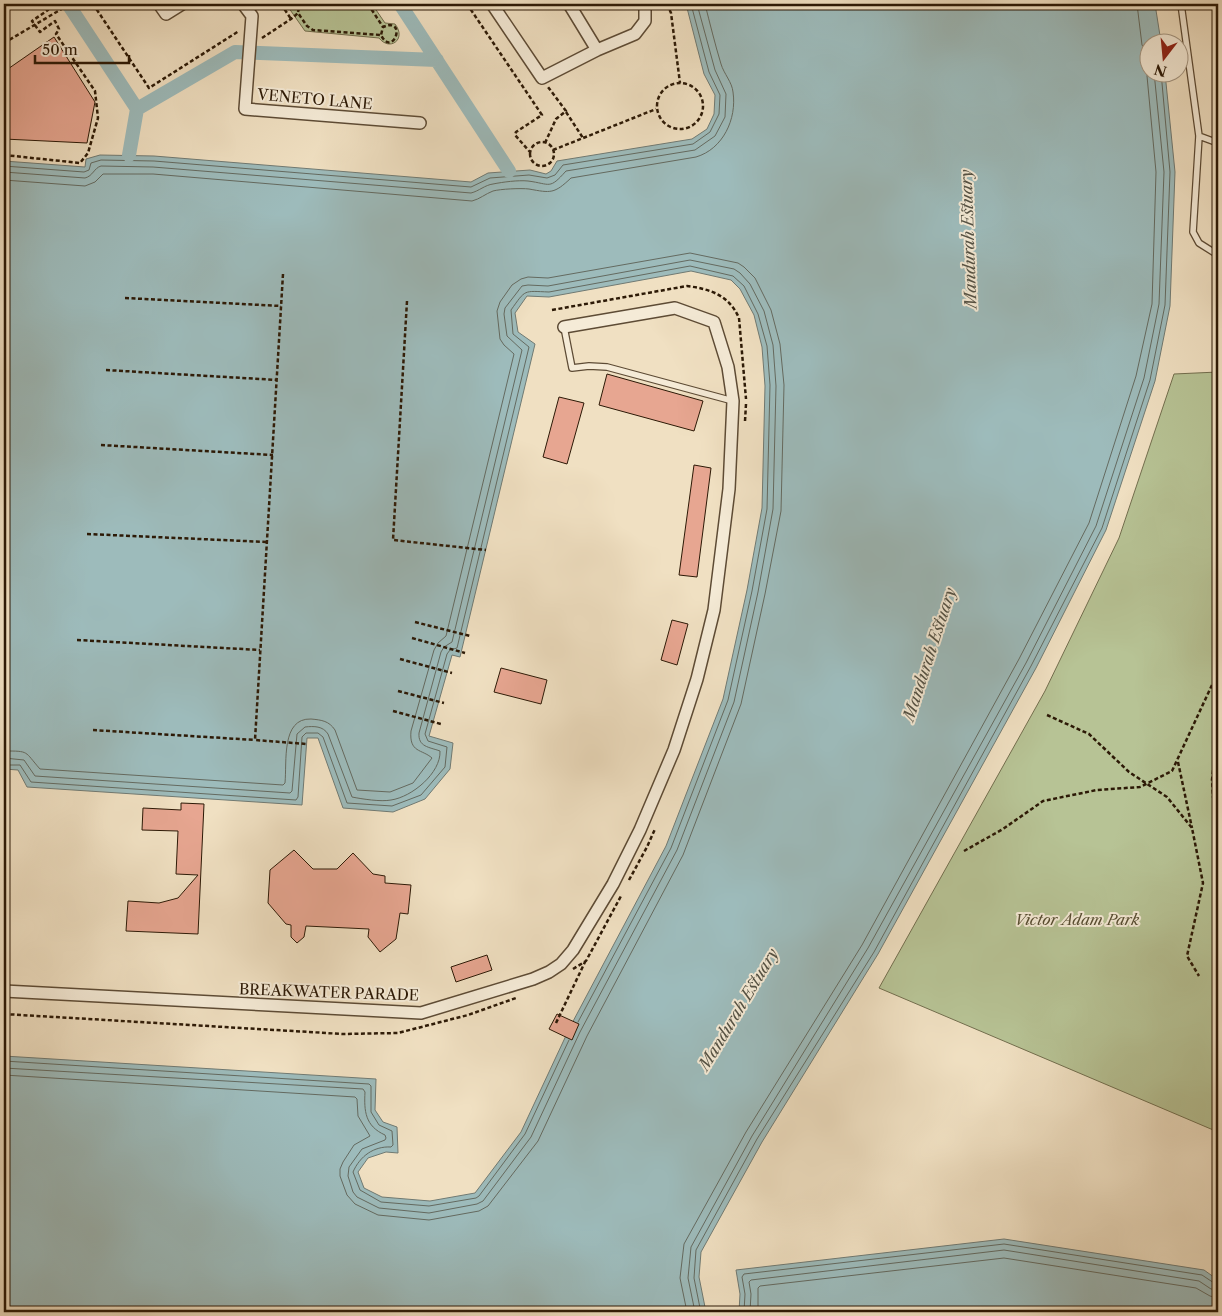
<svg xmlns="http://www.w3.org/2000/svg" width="1222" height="1316" font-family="'Libre Caslon Text',serif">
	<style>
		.green { fill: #b7c395; stroke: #726e4e }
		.water { fill: #9dbbbb; stroke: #707a73 }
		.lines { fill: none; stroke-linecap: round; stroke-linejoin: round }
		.shore { stroke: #646a60; stroke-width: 1 }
		.canal { stroke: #9dbbbb; stroke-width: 14 }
		.building { fill: #e7a691; stroke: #2c1906 }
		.service-casing { stroke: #5d4b35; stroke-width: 8 }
		.minor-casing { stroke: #5d4b35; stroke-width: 14 }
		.path { stroke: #2c1906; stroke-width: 2.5; stroke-dasharray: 4 2.5; stroke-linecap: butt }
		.service { stroke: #f5ebd7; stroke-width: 5.5 }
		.minor { stroke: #f5ebd7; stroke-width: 11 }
		.labels { text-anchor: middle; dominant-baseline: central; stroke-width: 4; stroke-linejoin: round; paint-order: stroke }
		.street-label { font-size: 15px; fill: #2c1906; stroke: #f5ebd7 }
		.park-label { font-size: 15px; font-style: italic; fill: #564c31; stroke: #f5ebd7 }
		.water-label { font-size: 16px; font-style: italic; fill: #545245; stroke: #f5ebd7 }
	</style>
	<rect width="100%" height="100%" fill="#f0e0c2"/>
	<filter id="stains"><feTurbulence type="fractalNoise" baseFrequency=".004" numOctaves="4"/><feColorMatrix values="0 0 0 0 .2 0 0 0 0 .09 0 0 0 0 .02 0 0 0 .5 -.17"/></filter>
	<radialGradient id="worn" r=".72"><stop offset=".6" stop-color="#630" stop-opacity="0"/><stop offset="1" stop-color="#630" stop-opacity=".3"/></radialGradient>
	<path class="green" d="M286,4h86l13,19 10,1c12,15 -5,28 -16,14l-74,-7z
		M1218,372v760l-339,-144 166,-297 74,-153 55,-164z"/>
	<path class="water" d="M686,4h469l6,38h-11v30l15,1 10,99 -5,134 -15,75 -49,149 -70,138 -158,286 -116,188 -61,110 -2,25 6,30 7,5h-708v-256l372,23 -1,31 8,12 14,5 1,26 -12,-1 -18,6 -10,14 6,16 18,9 48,4 45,-8 46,-61 49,-105 96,-181 57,-147 24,-109 15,-82 3,-122 -3,-39 -8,-32 -14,-26 -9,-9 -40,-9 -142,26 -22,-1 -12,17 3,19 17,12 -75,313 -8,-2 -23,81 24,7 -3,26 -25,30 -32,13 -50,-4 -25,-70h-11l-5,67 -275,-18 -9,-17 -14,-1v-608l81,6 1,-8 14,-4 54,1 317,26 17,-9 42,-3 16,4 5,-3 6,-10 135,-22 15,-10 7,-15 1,-19 -11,-21z
		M1004,1239l200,31 14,10v32h-479l1,-18 -4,-24z"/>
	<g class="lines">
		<path class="shore" d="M1137,4l5,41 8,12
			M4,166l80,6 5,-2 2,-7 10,-3 53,1 317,26 19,-9 39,-3 18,3 8,-3 8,-10 130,-21 17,-12 9,-18 1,-19 -11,-23 -18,-68
			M4,172l81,6c8,-2 9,-10 16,-12l52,1 318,26c8,-2 14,-8 22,-9 10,-2 25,-4 35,-3 23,3 21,9 38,-10l129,-21 20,-14 10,-19 1,-23 -11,-24 -18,-66
			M4,180l81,6 10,-4 8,-8h50l319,27c8,-2 13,-7 21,-10 7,-2 28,-3 36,-2 22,4 25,5 42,-11l125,-21c27,-8 41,-38 37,-65 -1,-10 -9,-18 -12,-28 -6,-20 -11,-40 -16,-60
			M4,751c26,0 20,0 36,18l243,16 2,-2c2,-21 -4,-65 26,-64 11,1 18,2 24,11l22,60 33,2 23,-9 19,-25c-10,-9 -23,-5 -21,-27l23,-81 4,-7 8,-7 68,-282 -10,-9 -4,-6 -3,-28 3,-9 12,-17 9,-6 7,-2 20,1 142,-25 48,10 6,4 11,11 16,32 9,34 4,41 -3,126 -16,83 -24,110 -58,151 -96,181 -49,105 -50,65 -9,5 -50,9 -51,-5 -23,-11 -8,-9 -7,-19v-7l3,-7 11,-17 16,-9 -12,-20 -1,-17 -2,-2 -351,-22
			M4,758l20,2 11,16 255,17 2,-2 5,-57 8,-7c9,-1 18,-1 23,7l24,63c10,2 29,5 39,3 21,-3 50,-27 49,-49 -11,-4 -22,-4 -21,-18l22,-81 3,-5 8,-5 70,-292 -15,-14 -3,-22 1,-6 17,-22 6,-1 20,1 142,-26 44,9 6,4 10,11 14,27 9,34 3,41 -3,123 -15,83 -24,110 -57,148 -97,182 -49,105 -48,64 -6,3 -48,9 -50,-5 -22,-11 -4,-5 -5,-16 1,-9 13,-18 23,-9 1,-2 -1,-3c-20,-9 -21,-24 -20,-43l-2,-3 -359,-21
			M4,765h16l11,17 265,18 2,-3 4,-60 4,-4h12l5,4 24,66 45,3 29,-11 24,-28 2,-20 -19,-6 -3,-7 22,-80 3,-4 7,-2 72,-301 -16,-13 -2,-24c15,-21 12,-19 38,-18l141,-26 43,10 11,10 14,28 9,32 3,39 -3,124 -15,82 -24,109 -57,148 -93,174
			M4,1061l365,23 2,2v26l8,13 13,6 1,14 -2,2c-17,-1 -31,9 -38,25l7,18 21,12 48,4 47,-8 3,-2 46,-62 44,-94
			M687,1312l-7,-34 4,-34 62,-112 116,-187 157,-286 70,-136 47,-147 16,-72 4,-132 -9,-96 3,-12
			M695,1312l-7,-34 3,-31 61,-111 116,-188 158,-285 70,-137 48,-148 15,-74 5,-132 -10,-100
			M703,1312l-3,-4 -6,-30 2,-28 61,-111 117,-187 157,-286 71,-138 48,-148 15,-75 5,-133 -9,-100
			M744,1312l1,-18 -3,-17 2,-3 260,-30 198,31 12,8 4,1
			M750,1312l1,-18 -2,-12 2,-2 253,-30 195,31 12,8 7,1
			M758,1312v-24l2,-2 244,-28 192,30 14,8 8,2"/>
		<path class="canal" d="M68,4l69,105 -8,46
			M400,4l109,167
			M137,109l98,-57 202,8"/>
	</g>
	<path class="building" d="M54,37l41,65 -8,41 -83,-4 1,-68z
		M607,374l96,27 -9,30 -95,-26z
		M559,397l25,6 -17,61 -24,-7z
		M694,465l17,3 -14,109 -18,-2z
		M672,620l16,4 -11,41 -16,-5z
		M501,668l46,12 -6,24 -47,-12z
		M181,803l23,1 -6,130 -72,-3 2,-30 31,2 19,-5 20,-23 -22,-1 2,-43 -36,-1 1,-22 38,2z
		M294,850l19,19h24l16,-16 20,21 12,2v7l26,2 -3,29 -8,-1 -4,26 -16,13 -12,-15 1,-8 -63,-3 -2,11 -7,6 -6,-6v-12l-5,-1 -18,-21 2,-33z
		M487,955l5,15 -36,12 -5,-15z
		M557,1014l22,10 -7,16 -23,-11z"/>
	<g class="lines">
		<g class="service-casing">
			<path id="service" d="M1181,4l18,132 -6,96 6,11 19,12
				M1199,136l19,7
				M564,327l8,41 17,-2 18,1 126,34"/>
		</g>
		<g class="minor-casing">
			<path id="minor" d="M159,4l7,10 16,-10
				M243,4l9,12 -7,93 175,14
				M492,4l50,74 55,-28 38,-16 10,-13v-17
				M569,4l28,46
				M4,991l417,22 112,-34 16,-7 12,-8 12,-14 40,-66 27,-54 34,-80 23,-71 17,-69 15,-121 4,-88 -5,-34 -14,-45 -39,-14 -111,19"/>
		</g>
		<path class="path" d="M93,4l56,84 90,-57
			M281,4l10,15
			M368,4l15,23
			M467,4l75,111 -26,17 -1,3 15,17
			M667,4l4,9 9,70
			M298,12l2,-8
			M262,38l29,-19 7,-6 9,13 6,4 68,5c12,24 27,-19 2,-8l-2,8
			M4,43l66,-39
			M657 106a23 23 0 1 1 46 0a23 23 0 1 1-46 0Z
			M566,112l17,26
			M530 154a12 12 0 1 1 24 0a12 12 0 1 1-24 0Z
			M545,143l11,-24 10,-8 -18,-24
			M553,150l103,-41
			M4,155l76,8 8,-10 10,-35 -3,-27 -39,-57 3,-5 -4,-8 -15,11 -8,-11 16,-11 -4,-6
			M283,274l-28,466 52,4
			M125,298l156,8
			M407,301l-14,239 93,10
			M552,310l135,-24c23,3 42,9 52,32l7,81
			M106,370l171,10
			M745,421l1,-17
			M101,445l172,10
			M87,534l180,8
			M415,622l55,14
			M412,638l53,15
			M77,640l183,10
			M400,659l52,14
			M398,691l46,12
			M393,711l48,13
			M1047,715l42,19 40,38 38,25 25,31 11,55 -16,73 12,20
			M1218,725l-6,55 1,17 5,15
			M93,730l162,10
			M1178,762l14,66
			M964,851l39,-22 40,-28 54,-11 43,-3 32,-16 46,-99
			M629,880l18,-33 8,-18
			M573,969l13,-8 35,-65
			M4,1014l339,20 55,-1 70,-18 48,-17
			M556,1023l29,-61"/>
		<use href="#service" class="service"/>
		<use href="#minor" class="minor"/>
	</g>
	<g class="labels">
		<g class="street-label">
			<text transform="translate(315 99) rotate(5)">VENETO LANE</text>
			<text transform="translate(329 992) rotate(2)">BREAKWATER PARADE</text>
		</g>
		<g class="park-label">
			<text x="1077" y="919">Victor Adam Park</text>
		</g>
		<g class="water-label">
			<text transform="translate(968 239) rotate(-92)">Mandurah Estuary</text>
			<text transform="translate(929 654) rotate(-72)">Mandurah Estuary</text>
			<text transform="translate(738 1009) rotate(-59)">Mandurah Estuary</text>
		</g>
	</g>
	<rect width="1222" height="1316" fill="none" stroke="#f0e0c2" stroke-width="20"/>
	<rect x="5" y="5" width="1212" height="1306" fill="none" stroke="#2c1906" stroke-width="2.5"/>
	<rect x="10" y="10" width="1202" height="1296" fill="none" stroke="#2c1906"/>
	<g transform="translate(1164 58) rotate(196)"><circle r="24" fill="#f5ebd7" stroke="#a59783"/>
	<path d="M0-4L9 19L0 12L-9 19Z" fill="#8f2418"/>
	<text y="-8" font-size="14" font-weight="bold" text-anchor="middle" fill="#2c1906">N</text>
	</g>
	<path d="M35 55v8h94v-8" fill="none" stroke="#2c1906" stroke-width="2.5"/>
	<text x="42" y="55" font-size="15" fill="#2c1906" stroke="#f5ebd7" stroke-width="4" paint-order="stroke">50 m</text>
	<rect width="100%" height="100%" filter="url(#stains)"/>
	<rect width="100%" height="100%" fill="url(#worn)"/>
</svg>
